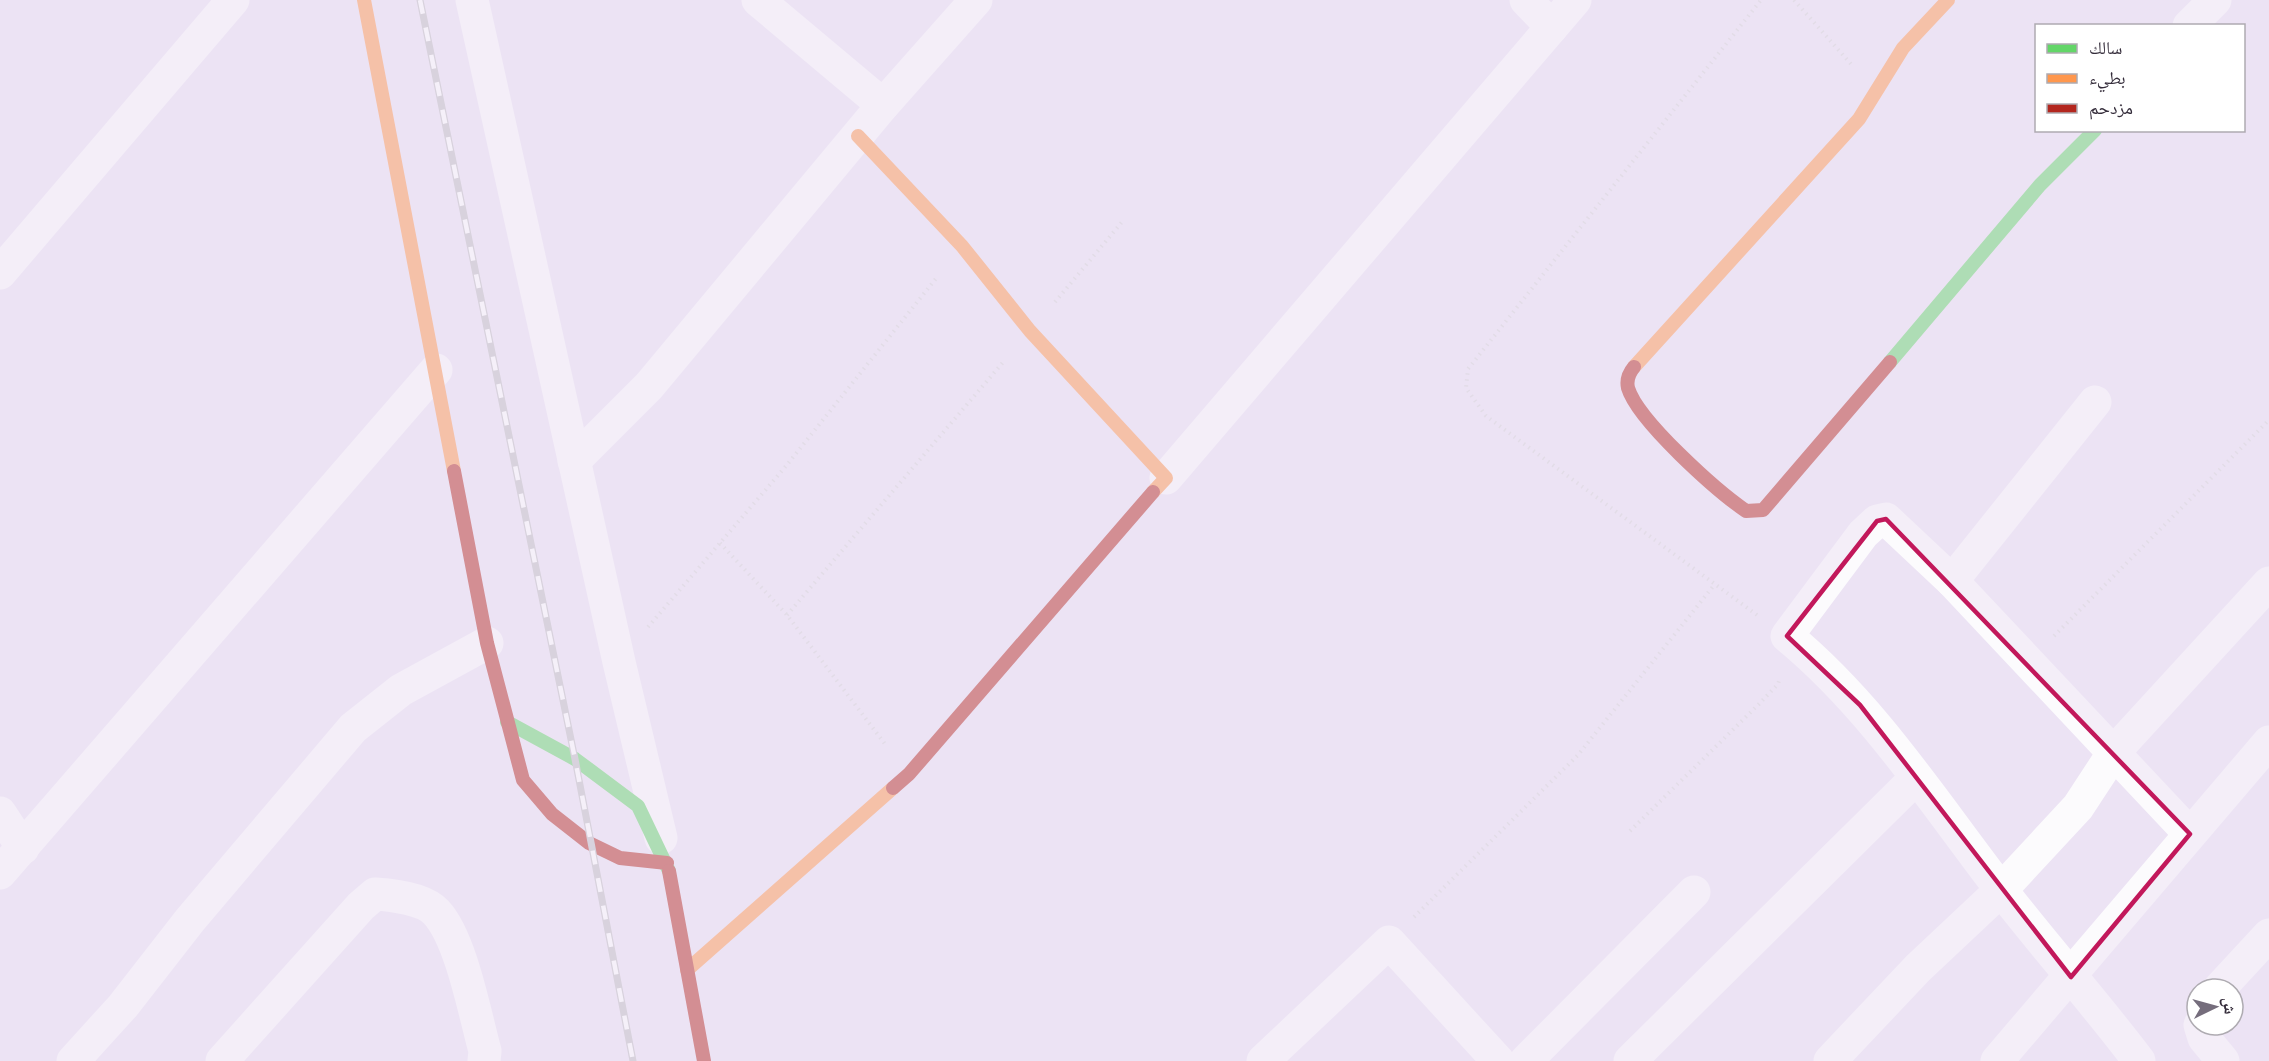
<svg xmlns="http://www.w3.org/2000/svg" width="2269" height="1061" font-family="Roboto,'Noto Naskh Arabic',sans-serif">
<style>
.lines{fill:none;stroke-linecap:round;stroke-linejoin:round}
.path{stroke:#d6d3d8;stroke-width:4;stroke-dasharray:1.5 4.5;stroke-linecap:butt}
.street{stroke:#fcfbfd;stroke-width:33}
.fast{stroke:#63d668;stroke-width:14}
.slow{stroke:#ff974d;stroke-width:14}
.jam{stroke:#b3261e;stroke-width:14}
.rail-casing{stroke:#bebcc0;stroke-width:7}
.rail{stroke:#fff;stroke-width:4.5;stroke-dasharray:14;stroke-linecap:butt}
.marked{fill:none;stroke:#c2185b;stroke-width:4.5;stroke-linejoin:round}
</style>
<rect width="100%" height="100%" fill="#ece3f4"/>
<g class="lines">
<g class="path">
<path d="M1794 0 1851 64"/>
<path d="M1055 302 1122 222"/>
<path d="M720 543 787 615 885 744"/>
<path d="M787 615 1005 360"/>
<path d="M1757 615 1486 416 1466 388 1468 369 1761 0"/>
<path d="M648 627 786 466 938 276"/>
<path d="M2054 636 2269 420"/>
<path d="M1630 831 1759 704 1778 684 1780 678"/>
<path d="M1414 917 1578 755 1715 584"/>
</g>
<g class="street">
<path d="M472 0 619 662 661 838"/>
<path d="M758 0 883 105"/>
<path d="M1526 0 1552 27"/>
<path d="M2189 26 2215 0"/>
<path d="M0 273 233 0"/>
<path d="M574 461 649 386 883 105 976 0"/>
<path d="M1166 478 1575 0"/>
<path d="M1952 581 2095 402"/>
<path d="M0 813 23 848"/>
<path d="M0 873 436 370"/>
<path d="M2219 989 2269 935"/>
<path d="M2200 1025 2204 1038 2223 1061"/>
<path d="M73 1061 123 1006 190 920 353 728 401 690 487 643"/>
<path d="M222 1061 361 906 375 894C392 895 424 899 436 912 461 938 475 1015 485 1051L484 1061"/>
<path d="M1263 1061 1389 942 1498 1061"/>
<path d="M1526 1061 1694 892"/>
<path d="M1630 1061 1916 778"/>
<path d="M1830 1061 1918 968 2001 890 2078 807 2114 752 2269 583"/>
<path d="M1997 1061 2269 742"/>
<path d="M2139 1061C2094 1001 2044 946 1999 887 1932 800 1872 706 1787 636L1863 534 1877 521 1886 519 1952 581 2190 834"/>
</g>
<g class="fast">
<path d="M1890 362 2040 185 2095 130"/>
<path d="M507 722 575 759 638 806 669 871"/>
</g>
<g class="slow">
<path d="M364 0 454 471"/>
<path d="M858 136 962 246 1030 331 1166 478 1153 492"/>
<path d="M1634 367 1859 119 1903 48 1948 0"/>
<path d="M687 970 893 788"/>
</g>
<g class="jam">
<path d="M1634 367C1629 373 1626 379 1628 388 1638 421 1717 491 1746 511L1763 510 1890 362"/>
<path d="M454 471 487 643 523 780 552 814 589 843 620 858 667 863"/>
<path d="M893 788 909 774 1153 492"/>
<path d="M669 871 704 1061"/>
</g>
<g class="rail-casing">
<path id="rail" d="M420 0 575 759 633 1061"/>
</g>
<use href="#rail" class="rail"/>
</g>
<path d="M0 0H2269V1061H0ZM1886 519 2190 834 2071 977 1860 705 1787 636 1877 521Z" fill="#ece3f4" fill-opacity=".55" fill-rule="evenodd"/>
<path class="marked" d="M1886 519 2190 834 2071 977 1860 705 1787 636 1877 521Z"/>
<rect x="2035" y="24" width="210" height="108" fill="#ffffff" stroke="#aeabb1" stroke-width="1.5"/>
<rect x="2047" y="44" width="30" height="9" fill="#63d668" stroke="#aeabb1" stroke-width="1.5"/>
<text x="2089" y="54" font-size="18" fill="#352d3b">سالك</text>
<rect x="2047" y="74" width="30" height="9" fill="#ff974d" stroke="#aeabb1" stroke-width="1.5"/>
<text x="2089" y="84" font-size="18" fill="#352d3b">بطيء</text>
<rect x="2047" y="104" width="30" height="9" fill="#b3261e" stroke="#aeabb1" stroke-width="1.5"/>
<text x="2089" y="114" font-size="18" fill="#352d3b">مزدحم</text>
<g transform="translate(2215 1007) rotate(85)"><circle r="28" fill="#ffffff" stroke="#aeabb1" stroke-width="1.5"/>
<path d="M0-4.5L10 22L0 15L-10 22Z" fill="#756d7c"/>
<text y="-9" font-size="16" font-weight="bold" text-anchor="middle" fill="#352d3b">ش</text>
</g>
</svg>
